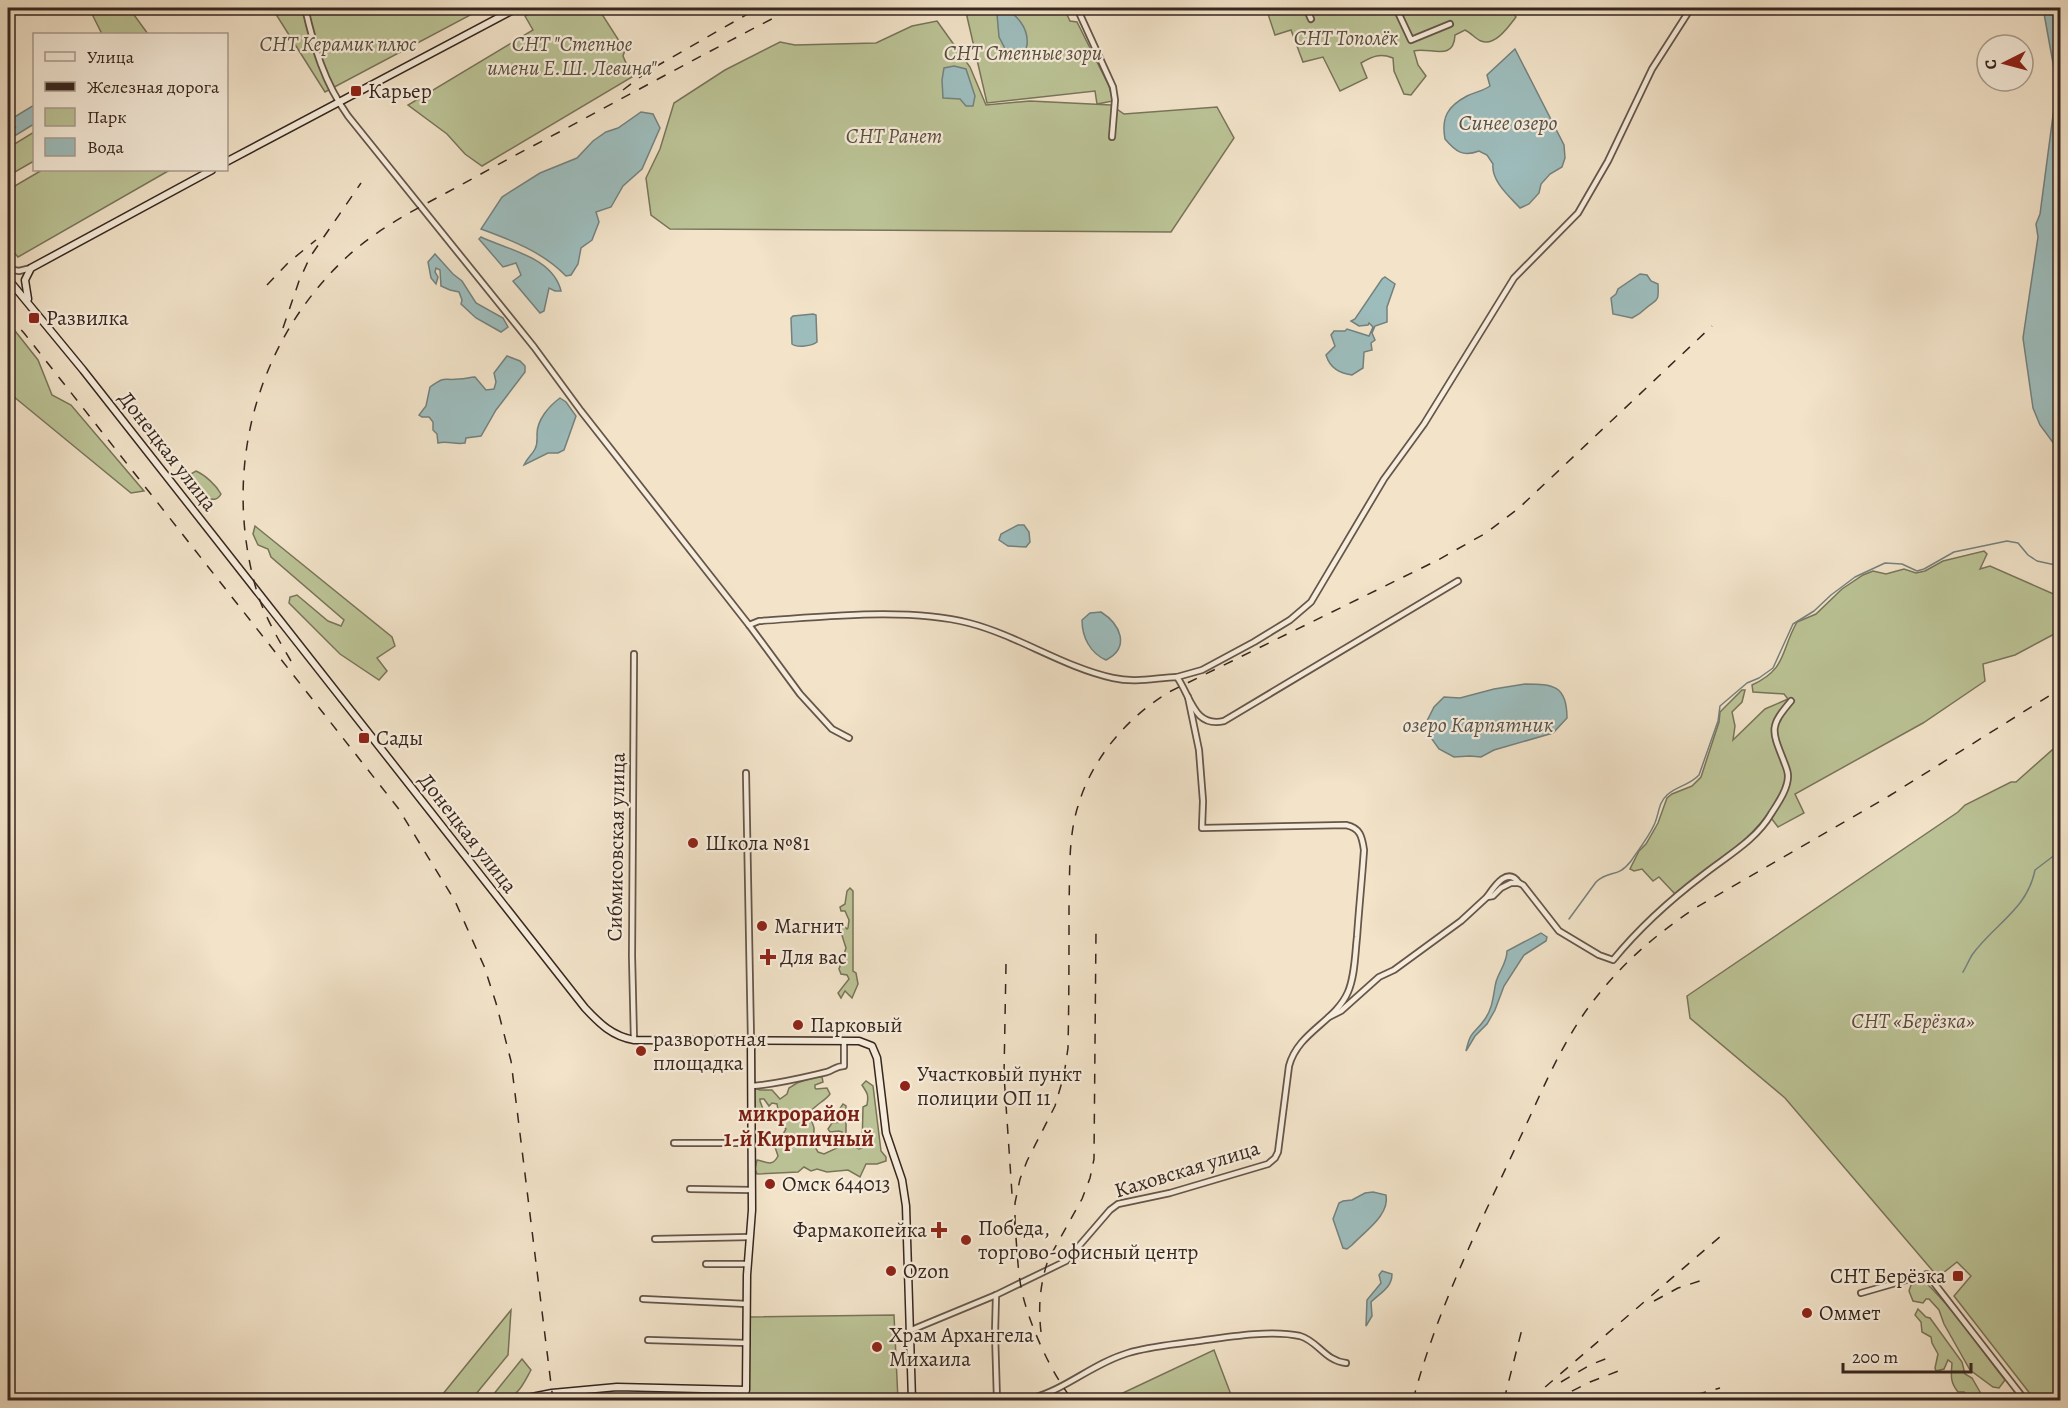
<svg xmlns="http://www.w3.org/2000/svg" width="2068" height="1408" font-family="Alegreya,serif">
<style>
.green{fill:#bbc396;stroke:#78745a;stroke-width:1.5}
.water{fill:#9dbdbd;stroke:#74817e;stroke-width:1.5}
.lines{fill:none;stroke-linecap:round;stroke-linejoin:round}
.stream{stroke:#74817e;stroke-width:1.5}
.street-casing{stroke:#65554a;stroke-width:8}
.secondary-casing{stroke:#36261f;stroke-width:9}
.street{stroke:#f7eddc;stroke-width:4.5}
.secondary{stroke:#f7eddc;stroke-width:6}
.rail{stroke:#36261f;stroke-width:1.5;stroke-dasharray:10 10;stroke-linecap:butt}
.poi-dot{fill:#8f2418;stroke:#f7eddc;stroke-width:2}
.labels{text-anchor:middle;stroke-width:4.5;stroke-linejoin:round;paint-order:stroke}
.park-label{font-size:21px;font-style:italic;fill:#574d3d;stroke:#f7eddc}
.poi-label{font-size:21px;fill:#36261f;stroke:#f7eddc;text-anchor:start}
.street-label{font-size:21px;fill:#36261f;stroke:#f7eddc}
.water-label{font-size:22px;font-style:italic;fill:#55534e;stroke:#f7eddc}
.neighbourhood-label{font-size:22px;font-weight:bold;fill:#7a1f14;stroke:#f7eddc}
</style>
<rect width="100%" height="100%" fill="#f2e3c9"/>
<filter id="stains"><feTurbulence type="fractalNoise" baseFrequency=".00333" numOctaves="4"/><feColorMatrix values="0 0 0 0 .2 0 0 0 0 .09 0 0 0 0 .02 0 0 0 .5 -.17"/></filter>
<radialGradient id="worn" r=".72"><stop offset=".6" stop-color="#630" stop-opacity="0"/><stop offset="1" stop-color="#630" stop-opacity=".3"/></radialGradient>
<g class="green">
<path d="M89 8H129L148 34H102Z"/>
<path d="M272 8H474L476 12 325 92Z"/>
<path d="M539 8H598L625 50 623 56 632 77 482 166 465 154 447 134 408 105 533 30 525 16Z"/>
<path d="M965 8H1064L1070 21 1077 22 1109 86 1113 101 1097 104 1095 91 987 103Z"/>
<path d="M1266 8H1510L1516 17C1509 26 1495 47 1481 41 1476 39 1471 33 1465 30L1455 35C1454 63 1428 46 1414 51L1418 65 1426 76 1411 95 1404 94 1394 71 1393 58C1380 53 1373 56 1361 63L1367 78 1340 91 1323 57 1303 62 1291 30 1275 35Z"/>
<path d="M937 21 970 67 986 105 1030 101 1111 105 1124 114 1217 107 1234 138 1171 232 670 229 651 215 646 178 660 149 674 103 725 70 780 42 795 45 876 43 912 26Z"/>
<path d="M34 132V161L8 176V148Z"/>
<path d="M42 170H170L18 257 8 246V190Z"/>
<path d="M8 322 38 360 52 395 71 405 144 491 131 493 8 392Z"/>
<path d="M196 471C205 475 216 485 221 494 217 502 210 499 203 498L190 482 187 476Z"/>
<path d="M255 526 392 637 395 646 377 658 387 671 379 680 340 654 289 603 290 597 297 595 328 621 341 626 344 620 271 557 268 549 258 545 253 534Z"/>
<path d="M1984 551 1987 554 1980 569 1990 566 2058 596 2060 594V631L2015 655 1983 664 1985 681 1923 723 1795 794 1804 813 1778 827 1768 814C1743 847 1707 870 1675 894L1659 877 1653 881 1642 869 1634 871 1630 869 1639 851 1646 844 1658 823 1667 798 1672 794 1692 786 1701 777 1719 722 1720 712 1742 690H1745L1742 702 1732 712 1735 726 1733 740 1765 709 1788 699 1784 694 1753 692 1752 685C1787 669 1780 652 1797 622L1816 614 1842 589 1863 575 1873 571 1886 574 1904 569 1916 573 1925 571 1943 561Z"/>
<path d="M2060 743V1400H2035L1954 1296 1971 1276 1957 1262 1938 1277 1785 1098 1690 1018 1687 996 1958 812 1965 805 2011 782H2016Z"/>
<path d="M850 888 853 891V971L856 973 858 984 852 998 845 991 841 998 838 993 849 979 847 975 841 974 839 969 846 948 839 926 841 923 847 929 848 928 849 920 845 911H841L840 907 845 904 847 891Z"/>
<path d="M817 1076 822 1077 823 1082 815 1085V1088L816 1089 827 1088 830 1094C826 1100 817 1104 812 1110 807 1117 813 1122 814 1128 814 1138 812 1144 818 1152L824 1154 839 1147 842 1132 839 1131 830 1132 828 1129 832 1123 841 1122 839 1110 843 1104 846 1106V1143L859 1149 862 1148 863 1107 867 1105C869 1094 867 1093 862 1085L866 1081 873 1086 881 1151 886 1157V1161L877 1164H866L860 1177 848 1170 827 1172 817 1169 811 1171 804 1167 798 1172 757 1174 755 1169 757 1160C765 1161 772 1168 778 1156L775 1147 786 1129 780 1122 777 1104 772 1103 769 1106 764 1099H760V1101L766 1117 755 1122 754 1088 760 1090H772L780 1099 787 1094 789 1088 797 1083Z"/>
<path d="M1924 1281C1955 1310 1978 1346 2005 1380L1999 1388 1993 1387 1970 1370 1944 1324 1939 1310 1929 1299H1926L1923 1303 1913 1301 1909 1291 1911 1285Z"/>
<path d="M1918 1309 1926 1317 1930 1318 1962 1362 1965 1374 1972 1378 1980 1392 1977 1398 1972 1399 1964 1392H1958C1950 1382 1951 1376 1952 1363L1948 1360 1944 1369 1936 1371 1935 1368 1938 1354 1932 1343 1931 1337 1922 1332 1921 1322 1915 1315Z"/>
<path d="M511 1310 508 1355 471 1400H438Z"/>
<path d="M894 1315 898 1400H749V1317Z"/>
<path d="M1214 1350 1233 1400H1108Z"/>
<path d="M522 1359 531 1370C523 1384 517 1401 497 1399L493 1395Z"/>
</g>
<g class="water">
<path d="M2043 8H2060V452L2040 425 2033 408 2023 338 2038 237 2036 224 2040 214 2057 85Z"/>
<path d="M1000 10C1016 10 1029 29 1027 45 1026 50 1023 55 1022 59L1010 58 999 37 997 14Z"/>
<path d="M1515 49 1564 145 1565 158 1562 167 1550 174 1541 184 1539 193 1529 204 1520 208C1509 196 1491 181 1493 164L1487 155 1479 151C1463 157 1456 152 1445 139 1441 117 1448 106 1467 96 1475 92 1483 91 1490 86L1487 75Z"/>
<path d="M954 66 966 69 975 96 973 106H966L960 99 943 98 942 80 944 68Z"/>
<path d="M34 105V124L8 140V132L16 127 8 129V121Z"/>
<path d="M641 112 653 114 660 128 642 169 623 186 611 207 596 212 599 222 592 240 581 248 578 264 571 275 566 276C543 252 511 240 481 229L502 197 540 173 577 158 593 141 606 132 618 128Z"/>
<path d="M481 237C508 250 553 257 561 291H555L549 288 544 311 540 313 513 281 521 275 516 263 503 267 479 239Z"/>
<path d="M435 254 453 274 462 281 476 303 503 318 508 327 501 332 476 318 461 304 462 300 459 292 450 290 441 286 440 270 436 268 435 272 438 277 436 284 431 278 428 262Z"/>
<path d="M1640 274 1647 275 1651 281 1658 284C1659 304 1657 298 1645 309 1641 313 1638 315 1632 318L1613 314 1611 298 1616 294 1618 289Z"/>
<path d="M1385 277 1395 284 1387 307V322L1375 326 1372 333 1375 340 1371 343 1372 350 1364 352 1363 368 1352 375C1339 373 1330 368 1326 355L1335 346 1331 335 1334 331H1345L1347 329 1369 336 1373 327 1369 323 1368 325 1359 326 1351 321 1355 319 1382 279Z"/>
<path d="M813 314 816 315 817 342C812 346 797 348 792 344L791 318 793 316Z"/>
<path d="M507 356 520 361 525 366V372L496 410 481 436 466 438 465 443C455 445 447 440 438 443L437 434 433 430V422L429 417H422L419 415 426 406 430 387C447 375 442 381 459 379 466 379 469 377 475 377L486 390 494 389 496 382 494 373Z"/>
<path d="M560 398 566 402 576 416 564 450 558 453H548L524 465C527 458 532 455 535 449 538 443 537 440 537 434 537 420 549 406 560 398Z"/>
<path d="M1018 525H1024L1029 532 1030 542 1026 547 1008 546 999 540 1001 534Z"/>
<path d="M1101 612C1120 624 1131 647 1106 660 1090 653 1082 637 1082 620L1090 613Z"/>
<path d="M1525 684C1553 684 1567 685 1567 718L1553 733 1494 750 1481 757 1470 756 1454 757 1439 749 1429 735 1427 721 1434 707 1444 697 1460 698 1494 689Z"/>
<path d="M1541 933 1547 937 1546 941 1524 955 1504 986 1495 1010 1487 1024 1475 1036 1466 1051C1471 1029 1474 1035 1485 1019 1493 1008 1493 995 1496 982 1499 971 1507 963 1507 951Z"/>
<path d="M1373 1192 1386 1195C1390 1215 1365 1231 1352 1245L1347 1249 1343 1248 1333 1219 1339 1203 1343 1201 1352 1200 1365 1193Z"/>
<path d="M1382 1271 1392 1274C1392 1288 1380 1293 1371 1302L1372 1316 1366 1326 1367 1300 1381 1283 1379 1275Z"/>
</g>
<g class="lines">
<g class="stream">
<path d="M1569 919 1596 882C1610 869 1617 879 1631 861 1639 849 1648 838 1654 825 1659 815 1658 803 1667 795 1677 786 1690 785 1699 775L1718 721 1720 706 1747 683 1759 678 1773 668 1793 624 1814 611 1831 595 1855 577 1885 563 1902 564 1917 571 1924 569 1954 552 2007 541 2018 543 2028 555 2037 561 2060 566"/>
<path d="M1963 972C1966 967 1969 960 1972 955 1994 924 2027 910 2035 870L2060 851"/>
</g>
<g class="street-casing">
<g id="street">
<path d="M305 8C314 47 324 82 348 116L534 347 581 411 749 625 800 694 832 729 849 738"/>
<path d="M1077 8 1113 87 1115 100 1112 137"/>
<path d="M1306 8 1311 19"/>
<path d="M1396 8 1411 40 1450 24"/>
<path d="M8 269 19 271 31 268"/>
<path d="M749 625 759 621C822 617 908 607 969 623 1019 636 1063 667 1113 678 1135 683 1155 678 1177 677 1191 697 1194 728 1224 721L1458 581"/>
<path d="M1177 677 1202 670 1254 642 1290 620 1311 602 1384 479 1424 424 1514 278 1578 213 1608 161 1652 69 1691 8"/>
<path d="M746 773 751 1040"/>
<path d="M1487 897C1494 887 1507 866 1519 883"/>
<path d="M1329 1017 1341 1011 1379 977 1394 970 1461 921 1487 897 1493 896 1501 888 1511 883H1519L1523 885 1559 931 1599 955 1613 960C1640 927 1670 900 1703 875 1727 856 1756 840 1771 814 1778 803 1788 789 1788 776 1788 770 1785 765 1783 759 1771 729 1770 726 1791 701"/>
<path d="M634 1040 632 956 634 654"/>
<path d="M752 1086C778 1084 801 1078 827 1072 834 1070 836 1066 844 1066V1041"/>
<path d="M674 1143H752"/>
<path d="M690 1189 752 1190"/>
<path d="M655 1239 750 1237"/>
<path d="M706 1264H747"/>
<path d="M1861 1293 1927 1274 2025 1400"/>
<path d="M996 1295 995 1333 997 1400"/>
<path d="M643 1299 747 1304"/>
<path d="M909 1331 996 1295 1066 1261 1110 1210 1118 1204 1170 1193 1268 1164 1275 1158 1278 1152 1289 1066C1298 1032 1335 1022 1348 992 1355 976 1355 954 1357 937 1359 908 1362 879 1364 850 1362 836 1360 828 1346 825L1202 828 1203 801 1199 750 1188 697"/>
<path d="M648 1340 747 1343"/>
<path d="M746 1400V1390"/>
<path d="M1006 1400C1015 1400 1024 1400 1033 1398 1066 1389 1094 1363 1128 1353 1148 1347 1170 1345 1191 1342 1221 1338 1270 1329 1300 1336 1318 1341 1325 1361 1346 1363"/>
<path d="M1046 1400 1054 1399"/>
</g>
</g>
<g class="secondary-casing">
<g id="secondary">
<path d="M226 162 517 8"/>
<path d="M8 279 83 370 585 1008C600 1024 612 1036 634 1040L859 1041 872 1046 877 1058 886 1133 902 1180 906 1206 912 1400"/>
<path d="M28 299 25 280 31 268 212 170"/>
<path d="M517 1400 552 1393 617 1387 746 1390 747 1275 752 1210 751 1040"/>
</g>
</g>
<use href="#street" class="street"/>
<use href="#secondary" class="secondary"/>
<g class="rail">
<path d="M623 90 648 71 758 8"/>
<path d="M267 285 289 262 316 240"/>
<path d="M8 315 24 333 398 808 455 901 484 966 496 1003 511 1061 553 1400"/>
<path d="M283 328 299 281 310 257 361 183"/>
<path d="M291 661C278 639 265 617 257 592 221 470 256 340 349 255 378 229 412 211 446 193 474 178 502 162 531 147 618 101 705 53 793 8"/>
<path d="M1006 964 1004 1075 1012 1194"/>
<path d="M1014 1218C1017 1241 1017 1265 1021 1287 1027 1320 1052 1376 1073 1400"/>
<path d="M1015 1225V1203L1020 1179 1027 1161 1055 1106 1064 1075 1068 1048C1069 1001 1069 953 1069 906 1070 874 1068 837 1078 806 1092 758 1128 716 1171 691L1438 560 1486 533 1519 508 1712 326"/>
<path d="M1654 1301 1678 1288 1709 1278"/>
<path d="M1041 1332C1038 1306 1040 1285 1048 1260L1082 1199 1090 1178 1094 1159 1096 929"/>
<path d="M1561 1382 1590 1365 1613 1356"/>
<path d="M1413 1400C1437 1309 1479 1226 1519 1140 1541 1094 1560 1045 1591 1004 1621 964 1656 934 1697 907L1889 796 2060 689"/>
<path d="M1504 1400 1522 1329"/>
<path d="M1530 1400 1722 1235"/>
<path d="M1554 1400 1590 1382 1621 1370"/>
<path d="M1677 1400 1720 1388"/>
</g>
</g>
<g class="poi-dot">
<rect x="350" y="85" width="12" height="12" rx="3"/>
<rect x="28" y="312" width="12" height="12" rx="3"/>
<rect x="358" y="732" width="12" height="12" rx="3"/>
<circle cx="693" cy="843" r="6"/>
<circle cx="762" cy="926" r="6"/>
<path d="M765 948h6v6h6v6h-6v6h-6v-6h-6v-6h6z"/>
<circle cx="798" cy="1025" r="6"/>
<circle cx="641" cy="1051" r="6"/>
<circle cx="905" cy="1086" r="6"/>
<circle cx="770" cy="1184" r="6"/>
<path d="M936 1221h6v6h6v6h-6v6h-6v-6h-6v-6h6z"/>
<circle cx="966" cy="1240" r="6"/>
<circle cx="891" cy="1271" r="6"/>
<rect x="1952" y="1270" width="12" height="12" rx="3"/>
<circle cx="1807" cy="1313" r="6"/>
<circle cx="877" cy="1347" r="6"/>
</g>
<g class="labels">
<g class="park-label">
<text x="1346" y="45">СНТ Тополёк</text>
<text x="338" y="51">СНТ Керамик плюс</text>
<text x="572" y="51">СНТ "Степное<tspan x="572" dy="24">имени Е.Ш. Левина"</tspan></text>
<text x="1023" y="60">СНТ Степные зори</text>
<text x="894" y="143">СНТ Ранет</text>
<text x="1913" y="1028">СНТ «Берёзка»</text>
</g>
<g class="poi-label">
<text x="368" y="98">Карьер</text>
<text x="46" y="325">Развилка</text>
<text x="376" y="745">Сады</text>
<text x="705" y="850">Школа №81</text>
<text x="774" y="933">Магнит</text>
<text x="780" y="964">Для вас</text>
<text x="810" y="1032">Парковый</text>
<text x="653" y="1046">разворотная<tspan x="653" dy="24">площадка</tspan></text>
<text x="917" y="1081">Участковый пункт<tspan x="917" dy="24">полиции ОП 11</tspan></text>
<text x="782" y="1191">Омск 644013</text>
<text x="978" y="1235">Победа,<tspan x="978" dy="24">торгово-офисный центр</tspan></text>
<text x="927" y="1237" text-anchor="end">Фармакопейка</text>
<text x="903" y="1278">Ozon</text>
<text x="1946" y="1283" text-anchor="end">СНТ Берёзка</text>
<text x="1819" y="1320">Оммет</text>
<text x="889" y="1342">Храм Архангела<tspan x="889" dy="24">Михаила</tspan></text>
</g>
<g class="street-label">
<text transform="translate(168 451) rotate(52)" y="7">Донецкая улица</text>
<text transform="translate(468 833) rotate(52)" y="7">Донецкая улица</text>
<text transform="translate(616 847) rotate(-89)" y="7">Сибмисовская улица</text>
<text transform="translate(1187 1169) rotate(-17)" y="7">Каховская улица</text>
</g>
<g class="water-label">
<text x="1508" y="130">Синее озеро</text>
<text x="1478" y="732">озеро Карпятник</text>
</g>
<g class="neighbourhood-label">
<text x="799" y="1121">микрорайон<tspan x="799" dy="25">1-й Кирпичный</tspan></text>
</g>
</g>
<rect width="2068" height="1408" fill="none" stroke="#f2e3c9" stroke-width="30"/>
<rect x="9" y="9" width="2050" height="1390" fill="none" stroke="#36261f" stroke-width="3"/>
<rect x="15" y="15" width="2038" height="1378" fill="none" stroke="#36261f" stroke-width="1.5"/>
<rect x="33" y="33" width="195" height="138" fill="#f7eddc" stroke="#aa9d90" stroke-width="1.5"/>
<rect x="45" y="52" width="30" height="9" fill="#f7eddc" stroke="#aa9d90" stroke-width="1.5"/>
<text x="87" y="63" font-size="18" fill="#36261f">Улица</text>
<rect x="45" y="82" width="30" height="9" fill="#36261f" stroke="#aa9d90" stroke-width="1.5"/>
<text x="87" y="93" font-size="18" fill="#36261f">Железная дорога</text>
<rect x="45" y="108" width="30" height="18" fill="#bbc396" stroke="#aa9d90" stroke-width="1.5"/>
<text x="87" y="123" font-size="18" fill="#36261f">Парк</text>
<rect x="45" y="138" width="30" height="18" fill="#9dbdbd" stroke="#aa9d90" stroke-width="1.5"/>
<text x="87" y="153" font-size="18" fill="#36261f">Вода</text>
<g transform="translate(2005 63) rotate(264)"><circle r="28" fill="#f7eddc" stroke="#aa9d90" stroke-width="1.5"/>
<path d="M0-4.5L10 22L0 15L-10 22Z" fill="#8f2418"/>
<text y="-9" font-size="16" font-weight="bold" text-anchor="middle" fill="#36261f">С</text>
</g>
<path d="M1843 1363v9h128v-9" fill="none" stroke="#36261f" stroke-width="3"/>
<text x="1852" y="1363" font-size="18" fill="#36261f" stroke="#f7eddc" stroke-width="4.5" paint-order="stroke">200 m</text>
<rect width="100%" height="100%" filter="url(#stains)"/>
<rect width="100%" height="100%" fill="url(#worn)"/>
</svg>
